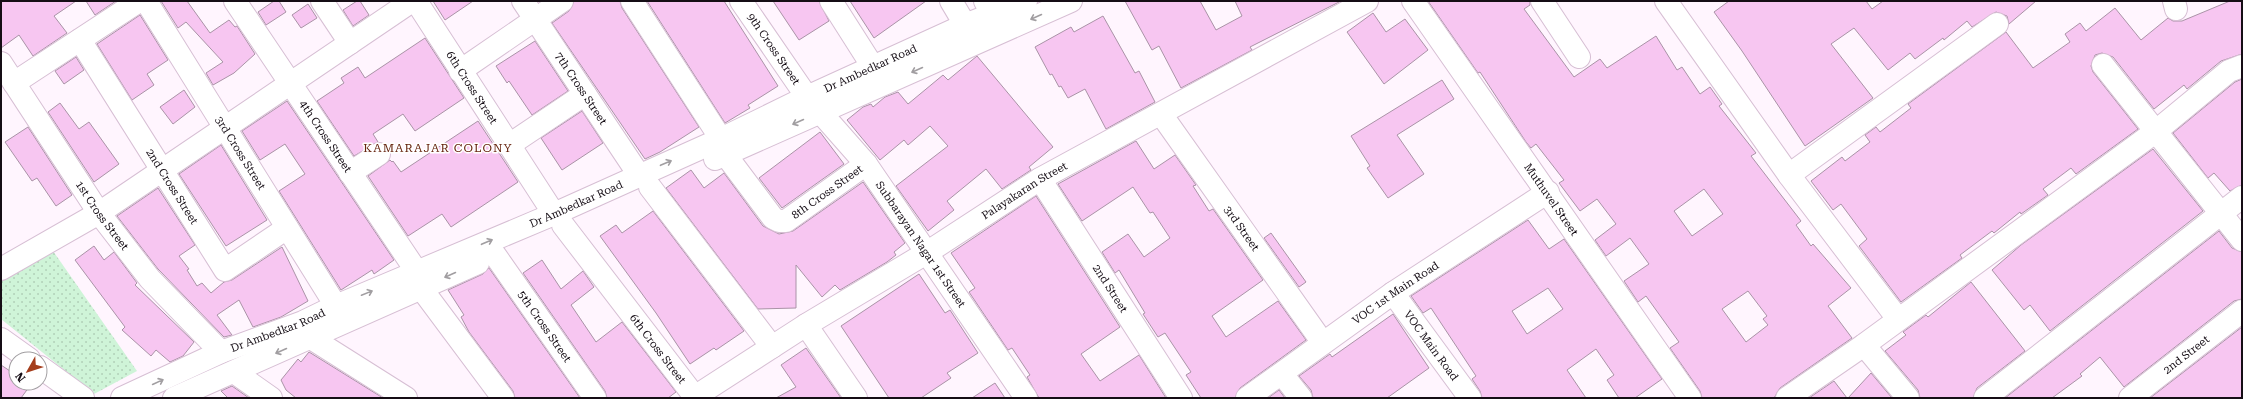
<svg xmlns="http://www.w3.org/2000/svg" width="2243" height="399" font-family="'Roboto Serif',serif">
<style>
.grass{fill:url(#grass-dots)}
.building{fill:#f7c6f1;stroke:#aa93a7;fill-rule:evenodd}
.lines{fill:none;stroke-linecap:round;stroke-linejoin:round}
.minor-casing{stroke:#d7bfd4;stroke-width:24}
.major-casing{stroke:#d7bfd4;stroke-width:24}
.minor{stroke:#fff;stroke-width:22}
.major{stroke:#fff;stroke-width:22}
.oneway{stroke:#a19ea1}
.labels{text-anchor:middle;stroke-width:3;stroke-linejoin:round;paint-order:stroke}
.street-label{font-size:11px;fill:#150d15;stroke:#fff}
.neighbourhood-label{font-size:12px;letter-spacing:1px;fill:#672510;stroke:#fff}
</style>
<defs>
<pattern id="grass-dots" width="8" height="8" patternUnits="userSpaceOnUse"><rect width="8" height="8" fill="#cff4d8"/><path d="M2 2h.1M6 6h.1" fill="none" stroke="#b1d0b8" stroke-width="1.8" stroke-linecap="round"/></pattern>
</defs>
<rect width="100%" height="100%" fill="#fff5fe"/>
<path class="grass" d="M53 251 137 371 94 394 1 319V280Z"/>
<g class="building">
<path d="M1 1H76L54 16 67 33 33 56 19 35 1 48Z"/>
<path d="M86 1H116L95 15Z"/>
<path d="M161 1H187L210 33 229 20 235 27 237 26 255 54 234 73 213 85 206 73 223 62 186 22 178 28Z"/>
<path d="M274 1H279L286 12 266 25 258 12Z"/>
<path d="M357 1H360L369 15 353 26 343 10Z"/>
<path d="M433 1H473L445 20Z"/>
<path d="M574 1H620L622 8 699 127 660 152 645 159 552 23 569 11Z"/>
<path d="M647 1H724L778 86 748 105 750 108 725 123Z"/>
<path d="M773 1H819L829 21 799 40Z"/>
<path d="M850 1H926L874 38Z"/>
<path d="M1125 1H1200L1216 30 1242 16 1235 1H1341L1250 47 1252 50 1181 88 1159 46 1152 50Z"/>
<path d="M1428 1H1530V5L1524 9 1574 77 1600 59 1607 68 1656 36 1677 70 1682 67 1700 94 1710 87 1722 104 1719 106 1756 153 1751 156 1801 221 1796 225 1811 246 1813 244 1851 288 1828 306 1852 338 1780 388 1774 398H1702L1700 391 1670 348 1679 342 1646 296 1638 302 1624 281 1649 264 1630 238 1606 256 1595 240 1616 224 1597 199 1580 211 1559 183 1564 180 1536 144 1531 148 1526 142 1480 72 1478 73ZM1704 189 1723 214 1692 236 1674 211ZM1748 291 1767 316 1763 319 1768 325 1746 342 1722 309Z"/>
<path d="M1729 1H1866L1872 9 1883 1H2036L2009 24 2007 16 1996 12 1972 27 1967 21 1944 40 1943 38 1915 59 1910 53 1888 70 1854 28 1831 44 1873 98 1805 146 1742 51 1714 12Z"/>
<path d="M2230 1H2242V54L2221 61 2187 89 2184 85 2154 109 2113 57 2102 53 2095 55 2091 66 2093 72 2138 129 2076 174 2071 168 2043 189 2048 195 2021 214 2020 212 1994 233 1992 231 1960 255 1962 258 1901 302 1859 246 1867 239 1841 204 1833 210 1811 181 1842 157 1845 161 1870 142 1865 135 1876 127 1880 132 1911 108 1908 104 2006 32 2033 68 2070 42 2065 34 2080 23 2086 31 2115 8 2141 40 2168 18 2173 21H2182Z"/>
<path d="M308 4 317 18 301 28 292 15Z"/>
<path d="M1373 13 1386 32 1405 19 1428 50 1384 84 1347 32Z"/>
<path d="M140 15 168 60 147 74 154 85 132 100 97 44Z"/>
<path d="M1103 16 1135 73 1139 71 1155 102 1106 129 1085 89 1068 98 1061 86 1059 87 1052 74 1050 75 1035 47 1071 27 1074 32Z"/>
<path d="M425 38 464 98 415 131 403 114 373 134 378 142 354 156 317 101 344 83 341 78 358 67 365 78Z"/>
<path d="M535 41 568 91 532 115 509 81 507 83 496 66Z"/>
<path d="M977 56 1053 147 1029 167 1031 170 1002 189 986 169 947 201 954 210 928 231 896 186 948 146 930 126 908 145 904 140 880 160 847 120 863 107 871 104 873 107 885 97 898 92 908 104 943 75 948 80Z"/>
<path d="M76 57 84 70 64 84 55 71Z"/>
<path d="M2242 79V185L2230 191 2214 173 2208 178 2173 133 2235 82Z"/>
<path d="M1442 80 1454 99 1397 135 1424 174 1388 198 1367 168 1370 166 1351 136Z"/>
<path d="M184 90 195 107 173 124 160 107Z"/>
<path d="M287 101 394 260 374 274 372 270 341 290 279 191 305 174 285 144 260 160 242 131Z"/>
<path d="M60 103 79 129 89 122 119 164 94 182 48 112Z"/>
<path d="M582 111 603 143 562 170 541 138Z"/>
<path d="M478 121 518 182 451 227 442 214 408 236 368 176 390 160 392 162 393 161 401 172Z"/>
<path d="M28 127 72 195 56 206 37 178 32 181 5 142Z"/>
<path d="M820 132 844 164 782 208 759 178Z"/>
<path d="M1136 141 1154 169 1175 155 1196 185 1193 186 1209 211 1213 209 1263 280 1212 316 1226 337 1278 301 1306 340 1240 388 1235 398H1201L1186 375 1191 372 1165 333 1158 337 1143 314 1145 313 1119 270 1115 273 1102 252 1128 234 1144 257 1170 238 1153 212 1150 213 1133 187 1082 221 1058 184Z"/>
<path d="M221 145 267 220 226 246 179 174Z"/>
<path d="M2153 149 2203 211 2050 331 2030 305 2024 310 1992 270 2021 245Z"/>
<path d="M691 170 704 188 724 173 763 226 779 234 793 231 863 182 905 243 894 252 896 255 887 262 840 290 835 285 822 297 796 265V308L758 309 666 188Z"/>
<path d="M158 188 195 245 179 256 189 269 187 270 197 286 202 283 211 293 224 282 232 280 282 247 308 301 281 317 253 327 239 300 217 315 232 335 224 337 158 269 117 216Z"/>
<path d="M1036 196 1120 327 1081 354 1100 381 1139 355 1166 398H1039L1027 377 1030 375 1012 348 1008 350 969 292 975 288 951 253Z"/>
<path d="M653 211 744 331 716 350 714 348 690 364 656 313 600 236 616 225 622 233Z"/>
<path d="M1528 220 1549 249 1564 239 1662 379 1635 398H1619L1607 380 1614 375 1596 349 1567 370 1586 398H1482L1480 391 1472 379 1476 376 1431 308 1423 313 1411 296ZM1548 288 1563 309 1527 334 1512 311Z"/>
<path d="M2219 231 2232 248 2242 252V299L2234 301 2124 387 2100 357 2080 374 2082 376 2052 398H2005Z"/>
<path d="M1271 233 1306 282 1299 287 1264 238Z"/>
<path d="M94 246 104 260 114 252 137 283 135 285 194 342 183 356 170 362 156 350 151 356 122 330 125 327 75 260Z"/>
<path d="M542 260 561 289 583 271 594 287 571 305 596 342 622 322 676 392 668 398H607L605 391 523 273Z"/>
<path d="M489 268 580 398H515L513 391 469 332 461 317 464 315 448 290 483 274Z"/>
<path d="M919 274 945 313 950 310 978 353 947 373 951 378 921 398H889L841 326Z"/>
<path d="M1971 282 2025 351 1977 388 1973 398H1920L1918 390 1885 351 1906 335 1903 332 1926 315 1928 317Z"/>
<path d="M1393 314 1429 368 1387 398H1313L1311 390 1299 376 1330 354 1332 357Z"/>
<path d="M2242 327V398H2150Z"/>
<path d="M806 348 841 398H776L796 387 781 365Z"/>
<path d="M309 352 383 398H296L286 390 281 380 298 359 301 362Z"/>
<path d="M1 365 16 375V383H32L21 398H1Z"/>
<path d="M1871 373 1892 398H1848Z"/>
<path d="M1834 381 1847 398H1809Z"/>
<path d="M995 383 1005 398H972Z"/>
<path d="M232 386 249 398H228L221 391Z"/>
<path d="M1279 390 1285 398H1268Z"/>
</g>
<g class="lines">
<g class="minor-casing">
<g id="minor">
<path id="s1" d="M146 1 336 306"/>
<path id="s2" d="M235 1 417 272"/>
<path d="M322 1 350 43"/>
<path id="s3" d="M416 1 554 214"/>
<path id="s4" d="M523 1 639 175"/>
<path d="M632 1 721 139"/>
<path id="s5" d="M741 1 807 97 866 164 1026 398"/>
<path d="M831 1 873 67"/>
<path d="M985 1 992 14"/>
<path id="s6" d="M1413 1 1690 398"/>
<path d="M1542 1 1579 57"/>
<path d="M1666 1 1789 175 1898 319"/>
<path d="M2174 1 2176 9"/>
<path id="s7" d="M80 40 225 270 287 228"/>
<path id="s8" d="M1 63 99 213 150 279 221 352"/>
<path d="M2103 65 2242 240"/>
<path d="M460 71 562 1"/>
<path d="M14 83 139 1"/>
<path id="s9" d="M1161 114 1323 343"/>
<path d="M509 145 585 94"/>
<path id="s10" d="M725 154 773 218 779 221H786L866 164"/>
<path d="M350 173 379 154"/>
<path d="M1789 175 1997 24"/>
<path id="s11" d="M1040 179 1181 398"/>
<path d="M650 187 772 347"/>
<path id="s12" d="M563 225 695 397"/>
<path id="s13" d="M495 255 595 398"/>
<path d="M1 269 99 213 412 1"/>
<path d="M421 288 503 398"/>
<path id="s14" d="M1393 293 1470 398"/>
<path d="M806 325 856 398"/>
<path d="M311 338 406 398"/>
<path d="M1 339 29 359"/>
<path d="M1864 345 1908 398"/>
<path d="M40 367 83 398"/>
<path d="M234 372 271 398"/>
<path d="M1282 374 1301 398"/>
<path id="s15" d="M693 398 806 325 928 252 1040 179 1367 1"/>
<path id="s16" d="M1247 398 1393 293 1548 192"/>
<path d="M1787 398 1864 345 2155 132 2229 71 2242 66"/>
<path d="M1985 398 2242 197"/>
<path id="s17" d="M2130 398 2242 311"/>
</g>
</g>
<g class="major-casing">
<g id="major">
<path d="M951 1 973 38"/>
<path d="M715 159 1071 1"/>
<path id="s18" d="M122 398 221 352 303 322 336 306 554 214 721 139 807 97 965 25 1026 1"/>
<path d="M174 398 478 263"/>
</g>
</g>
<use href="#minor" class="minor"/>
<use href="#major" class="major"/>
</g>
<defs><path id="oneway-shaft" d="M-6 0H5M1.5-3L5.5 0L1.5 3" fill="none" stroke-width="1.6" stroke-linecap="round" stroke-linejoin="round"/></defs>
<g class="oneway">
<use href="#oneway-shaft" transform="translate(1036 17) rotate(156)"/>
<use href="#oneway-shaft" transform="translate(917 70) rotate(156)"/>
<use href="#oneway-shaft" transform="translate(798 122) rotate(156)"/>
<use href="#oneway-shaft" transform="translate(666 163) rotate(-23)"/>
<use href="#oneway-shaft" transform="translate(487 242) rotate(-23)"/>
<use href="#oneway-shaft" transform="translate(450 275) rotate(156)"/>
<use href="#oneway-shaft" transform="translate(367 293) rotate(-22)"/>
<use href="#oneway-shaft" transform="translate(281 351) rotate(156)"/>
<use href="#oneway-shaft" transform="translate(158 382) rotate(-25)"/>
</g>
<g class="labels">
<g class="street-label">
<text dy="4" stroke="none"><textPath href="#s5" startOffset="58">9th Cross Street</textPath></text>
<text dy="4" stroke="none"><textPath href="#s18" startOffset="818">Dr Ambedkar Road</textPath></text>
<text dy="4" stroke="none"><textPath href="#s3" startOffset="103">6th Cross Street</textPath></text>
<text dy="4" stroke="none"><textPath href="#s4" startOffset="105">7th Cross Street</textPath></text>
<text dy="4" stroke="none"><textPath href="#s2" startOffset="163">4th Cross Street</textPath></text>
<text dy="4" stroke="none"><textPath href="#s1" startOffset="179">3rd Cross Street</textPath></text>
<text dy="4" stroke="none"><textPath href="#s7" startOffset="173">2nd Cross Street</textPath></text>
<text dy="4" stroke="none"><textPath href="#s15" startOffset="391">Palayakaran Street</textPath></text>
<text dy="4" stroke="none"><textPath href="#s10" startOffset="144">8th Cross Street</textPath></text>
<text dy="4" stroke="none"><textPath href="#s6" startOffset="242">Muthuvel Street</textPath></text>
<text dy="4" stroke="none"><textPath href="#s18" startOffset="494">Dr Ambedkar Road</textPath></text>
<text dy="4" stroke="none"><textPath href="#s8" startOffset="183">1st Cross Street</textPath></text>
<text dy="4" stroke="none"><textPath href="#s9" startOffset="140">3rd Street</textPath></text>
<text dy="4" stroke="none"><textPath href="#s5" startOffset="303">Subbarayan Nagar 1st Street</textPath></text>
<text dy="4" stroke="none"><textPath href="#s11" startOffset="130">2nd Street</textPath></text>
<text dy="4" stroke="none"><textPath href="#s16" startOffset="182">VOC 1st Main Road</textPath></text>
<text dy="4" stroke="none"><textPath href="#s13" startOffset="87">5th Cross Street</textPath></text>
<text dy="4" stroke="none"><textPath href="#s18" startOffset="170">Dr Ambedkar Road</textPath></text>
<text dy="4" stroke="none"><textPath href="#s14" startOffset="65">VOC Main Road</textPath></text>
<text dy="4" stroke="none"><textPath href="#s12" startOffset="156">6th Cross Street</textPath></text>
<text dy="4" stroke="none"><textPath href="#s17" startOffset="71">2nd Street</textPath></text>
</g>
<g class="neighbourhood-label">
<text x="438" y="152">KAMARAJAR COLONY</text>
</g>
</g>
<rect width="2243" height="399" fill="none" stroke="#150d15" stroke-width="4"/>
<g transform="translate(28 371) rotate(231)"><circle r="19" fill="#ffffff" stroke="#a19ea1"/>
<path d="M0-3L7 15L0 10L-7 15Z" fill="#a43d1c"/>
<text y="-6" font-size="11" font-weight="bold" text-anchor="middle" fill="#150d15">N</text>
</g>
</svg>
